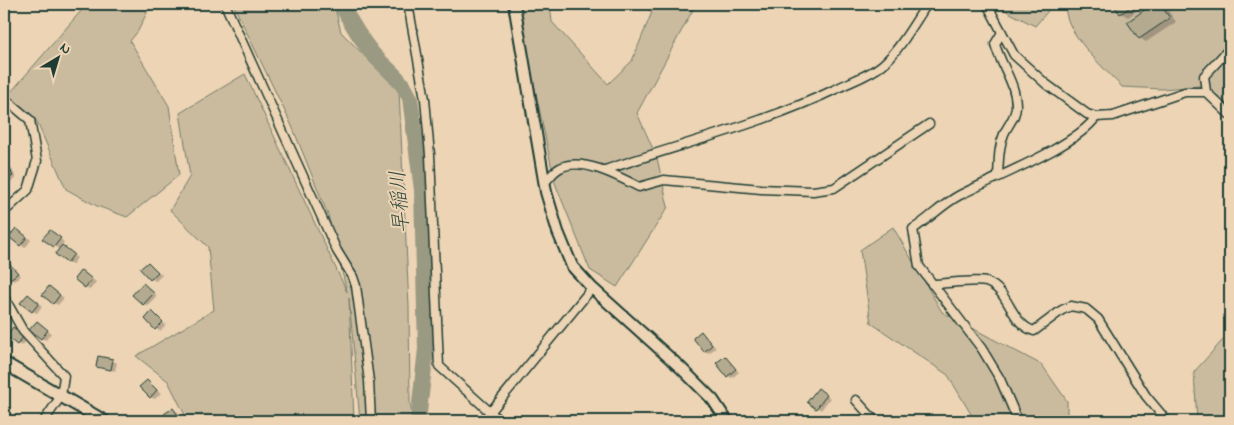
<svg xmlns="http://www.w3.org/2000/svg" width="1234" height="425" font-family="'Indie Flower','Klee One',sans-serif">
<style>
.green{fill:#cabb9f;stroke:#747c6a}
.shadow{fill:#0003}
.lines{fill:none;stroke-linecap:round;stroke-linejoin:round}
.river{stroke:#9a9982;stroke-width:16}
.building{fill:#b3aa90;stroke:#1f3d34}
.minor-casing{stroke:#1f3d34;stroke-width:11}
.tertiary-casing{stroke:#1f3d34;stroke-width:14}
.secondary-casing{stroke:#1f3d34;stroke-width:15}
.minor{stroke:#ecd4b4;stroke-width:8}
.tertiary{stroke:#ecd4b4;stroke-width:10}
.secondary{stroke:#ecd4b4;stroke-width:11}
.labels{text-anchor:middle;stroke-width:4;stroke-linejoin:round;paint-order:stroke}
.water-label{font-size:21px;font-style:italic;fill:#314b40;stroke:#ecd4b4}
</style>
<rect width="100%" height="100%" fill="#ecd4b4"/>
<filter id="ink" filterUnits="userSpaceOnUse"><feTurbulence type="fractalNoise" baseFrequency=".02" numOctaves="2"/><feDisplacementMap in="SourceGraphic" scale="10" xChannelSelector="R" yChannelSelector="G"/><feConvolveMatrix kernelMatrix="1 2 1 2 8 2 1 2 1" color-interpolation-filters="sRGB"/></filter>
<g filter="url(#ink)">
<g class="green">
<path d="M87 4H151L138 31 130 41 169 106 179 175 127 217 97 206 66 189 36 120 5 99Z"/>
<path d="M233 4H334L341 32 399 91 409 307 410 403 413 421H360L349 298 354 421H188L168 381 136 356 214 310 208 247 170 210 190 176 180 113 245 74 347 292 328 215 292 126Z"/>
<path d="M517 4H550L552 22 608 84 632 61 652 12 641 4H696L637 113 657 158 668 207 617 287 590 270 555 183Z"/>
<path d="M993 4H1054L1035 26Z"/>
<path d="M1066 4H1230V106L1199 86 1162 89 1122 87C1105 69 1061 30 1066 4Z"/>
<path d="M893 227 942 312 1042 365 1067 401V421H975L948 375 871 323 860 250Z"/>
<path d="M1230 332V421H1197L1194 372Z"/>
</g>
<g class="shadow">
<path d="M1114 4H1147L1128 17 1121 13Z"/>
<path d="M1156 4 1165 6 1176 22 1146 42 1140 38 1128 23Z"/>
<path d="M7 165 11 167 16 179 8 183 4 180V166Z"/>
<path d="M21 232 31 240 25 248 10 237Z"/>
<path d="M54 234 64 242 61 246 77 258 72 265 67 262 60 250 54 246Z"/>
<path d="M8 263 21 276 14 281 4 271V267Z"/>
<path d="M148 263 162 275 156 281 151 279Z"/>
<path d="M85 274 96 282 90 290 86 287Z"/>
<path d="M144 284 157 296 148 306 143 304Z"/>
<path d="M53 290 64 298 58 305 54 303Z"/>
<path d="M32 298 42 306 37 313 32 311Z"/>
<path d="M152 313 166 325 160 331 156 329Z"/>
<path d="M41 325 51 333 46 340 41 338Z"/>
<path d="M13 328 28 339 22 346 18 344Z"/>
<path d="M702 333 716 348 709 353 704 351Z"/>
<path d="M725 357 739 372 732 378 728 376Z"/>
<path d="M112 360 117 363 115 371 98 366Z"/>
<path d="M147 381 161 393 155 399 150 397Z"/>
<path d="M822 392 830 398 821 410 809 402Z"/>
<path d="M173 409 178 412 184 421H171L166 414Z"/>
</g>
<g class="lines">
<path class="river" d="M341 4C350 21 360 38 372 53 387 70 400 76 410 98L422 190 426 349 418 421"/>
</g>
<g class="building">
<path d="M1113 4H1135L1120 14Z"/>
<path d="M1153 4H1160L1170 18 1139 39 1127 22Z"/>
<path d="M7 163 13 176 4 180V165Z"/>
<path d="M16 228 27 237 20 246 9 237Z"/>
<path d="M50 230 61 238 54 247 42 239Z"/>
<path d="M62 245 74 254 67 263 55 254Z"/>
<path d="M8 262 18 273 9 280 4 273V265Z"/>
<path d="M148 262 158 272 150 280 140 269Z"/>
<path d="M81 270 92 279 85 288 74 279Z"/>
<path d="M143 283 154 293 143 305 132 295Z"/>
<path d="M49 286 60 295 53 304 42 295Z"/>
<path d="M28 294 39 303 32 312 20 303Z"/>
<path d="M152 311 163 322 155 330 145 319Z"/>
<path d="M37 321 48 330 41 339 29 330Z"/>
<path d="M13 327 24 336 17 345 6 336Z"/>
<path d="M701 331 712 345 704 352 693 338Z"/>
<path d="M98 356 113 359 111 370 96 367Z"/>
<path d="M725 356 736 369 727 377 716 363Z"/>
<path d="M147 380 157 390 150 398 139 387Z"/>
<path d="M818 388 827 395 816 409 807 402Z"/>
<path d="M173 408 181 420 180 421H169L164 414Z"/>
</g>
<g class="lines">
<g class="minor-casing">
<g id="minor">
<path d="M225 4 337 251 353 277 356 286 369 381 371 421"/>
<path d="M408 4 425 99 430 155 439 366 500 421"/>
<path d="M987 4 1014 55 1046 84 1087 114 1096 117 1113 116 1185 92H1206L1230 115"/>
<path d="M1206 92 1204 76 1230 48"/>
<path d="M4 98 30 120 37 161 28 190 4 212"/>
<path d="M605 170C683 143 764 124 838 88 852 81 870 75 882 65 899 51 915 22 927 4"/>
<path d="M998 176C999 162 998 148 1004 134 1008 124 1016 118 1016 106 1016 83 1001 66 995 44L1001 34"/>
<path d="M545 182C549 178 554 171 560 168 581 156 620 177 639 187L664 180 761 189 813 191 834 188 929 124"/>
<path d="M932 284C945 284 975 279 986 282 1010 290 1010 324 1034 331L1062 310 1071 306 1086 309 1098 319 1146 396 1167 421"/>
<path d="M4 297 23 331 64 376 61 396 44 421"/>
<path d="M856 400 875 421"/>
<path d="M483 421 592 288"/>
<path d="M1018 421 1000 379 982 349 919 266 913 229C929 219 944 203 960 195 995 177 1075 147 1096 117"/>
</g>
</g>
<g class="tertiary-casing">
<path id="tertiary" d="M514 4 546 192 558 232 572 266 592 288 681 368 713 400 727 421"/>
</g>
<g class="secondary-casing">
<path id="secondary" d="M4 363 104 421"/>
</g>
<use href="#minor" class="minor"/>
<use href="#tertiary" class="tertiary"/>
<use href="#secondary" class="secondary"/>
</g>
</g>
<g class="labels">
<g class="water-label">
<text transform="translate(399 202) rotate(-94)" y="7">早稲川</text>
</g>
</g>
<rect width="1234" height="425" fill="none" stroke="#ecd4b4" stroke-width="20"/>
<rect x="10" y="10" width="1214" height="405" fill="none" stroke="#1f3d34" stroke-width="2" filter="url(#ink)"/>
<g transform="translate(58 58) rotate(38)" stroke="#ecd4b4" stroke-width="4" paint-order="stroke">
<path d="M0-4L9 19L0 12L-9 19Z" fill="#1f3d34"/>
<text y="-8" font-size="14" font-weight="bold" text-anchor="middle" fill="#1f3d34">N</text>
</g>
</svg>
